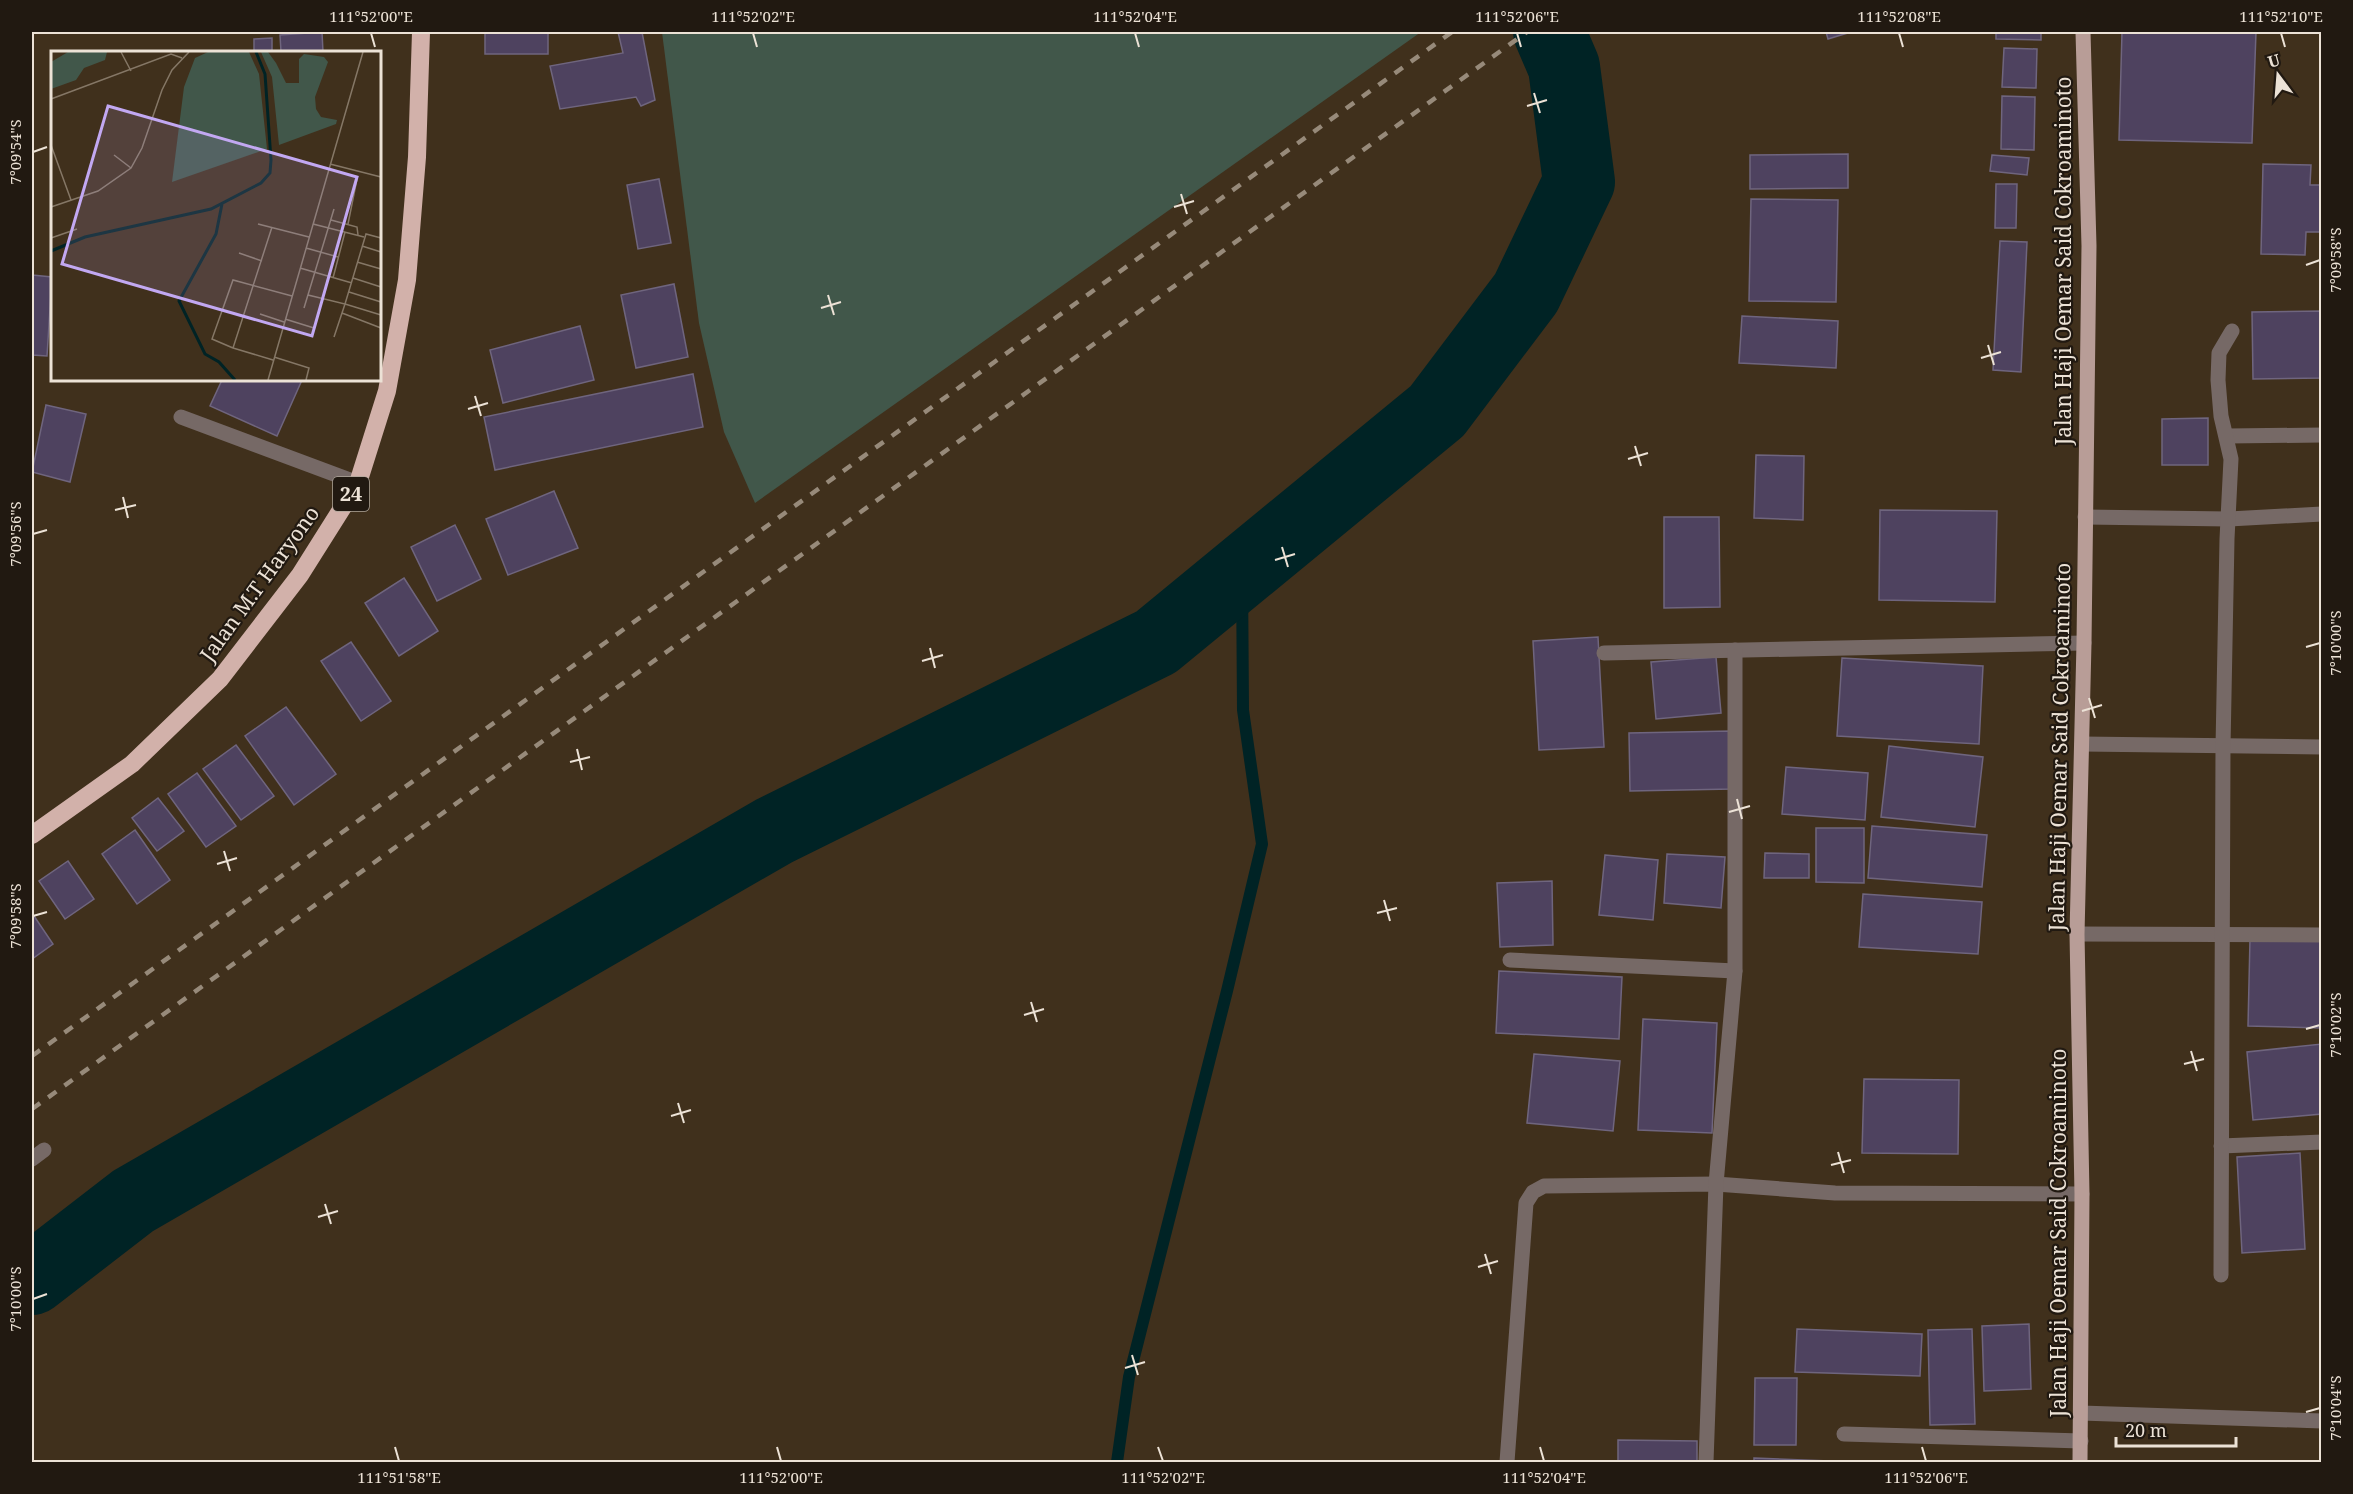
<svg xmlns="http://www.w3.org/2000/svg" width="2353" height="1494" font-family="'Noto Serif',serif">
<style>
.grass{fill:#41574a}
.lines{fill:none;stroke-linecap:round;stroke-linejoin:round}
.stream{stroke:#002325;stroke-width:12}
.river{stroke:#002325;stroke-width:72}
.building{fill:#4e425f;stroke:#6f657e;stroke-width:1.5}
.lane{stroke:#766966;stroke-width:15}
.street{stroke:#766966;stroke-width:15}
.primary{stroke:#b89d97;stroke-width:15}
.highway{stroke:#d2b1aa;stroke-width:18}
.rail{stroke:#978a7a;stroke-width:4.5;stroke-dasharray:10 10;stroke-linecap:butt}
.ticks{fill:none;stroke:#ece2d6;stroke-width:2}
.labels{text-anchor:middle;stroke-width:4.5;stroke-linejoin:round;paint-order:stroke}
.shield{fill:#211911;stroke:#afa69b;stroke-width:1.5}
.shield-label{font-size:20px;font-weight:bold;fill:#ece2d6}
.street-label{font-size:21px;fill:#ece2d6;stroke:#211911}
.inset-river{fill:none;stroke:#002325;stroke-width:3}
.inset-road{fill:none;stroke:#857766;stroke-width:1.5}
.view{fill:#c2a8f2;fill-opacity:0.15;stroke:#c2a8f2;stroke-width:3}
.inset-edge{fill:none;stroke:#ece2d6;stroke-width:3}
.neatline{fill:none;stroke:#ece2d6;stroke-width:2}
.ticks-label{font-size:15px;text-anchor:middle;fill:#ece2d6}
</style>
<rect width="100%" height="100%" fill="#40301c"/>
<path class="grass" d="M662 32H1421L755 503 724 432 699 323Z"/>
<g class="lines">
<path class="stream" d="M1117 1462 1129 1377 1227 991 1262 844 1243 710 1242 570"/>
<path class="river" d="M32 1279 133 1201 774 831 1156 642 1437 411 1526 293 1579 182 1564 67 1549 32"/>
</g>
<g class="building">
<path d="M322 32 323 52H281L280 35Z"/>
<rect x="485" y="32" width="63" height="22"/>
<path d="M618 32H642L655 100 641 106 636 97 560 109 550 66 623 53Z"/>
<path d="M1826 32H1851L1828 39Z"/>
<path d="M1996 32H2041V40L1996 39Z"/>
<path d="M2122 32H2256L2252 143 2119 140Z"/>
<path d="M272 38V52H254V39Z"/>
<path d="M2004 48 2037 49 2036 88 2002 87Z"/>
<path d="M2002 96 2035 97 2034 150 2001 149Z"/>
<path d="M1848 154V188L1750 189V155Z"/>
<path d="M1992 155 2029 158 2027 175 1990 171Z"/>
<path d="M2263 164 2311 165 2310 185H2322V232H2306L2305 255 2261 254Z"/>
<path d="M659 179 671 243 638 249 627 185Z"/>
<path d="M1996 184H2017L2016 228H1995Z"/>
<path d="M1751 199 1838 200 1836 302 1749 301Z"/>
<path d="M2000 241 2027 242 2021 372 1993 370Z"/>
<path d="M32 275 52 277 47 356 32 355Z"/>
<path d="M674 284 688 357 636 368 621 295Z"/>
<path d="M2322 311V378L2253 379 2252 312Z"/>
<path d="M1742 316 1838 321 1836 368 1739 363Z"/>
<path d="M580 326 594 380 503 403 490 350Z"/>
<path d="M693 374 703 427 495 470 484 417Z"/>
<path d="M222 380H302L277 436 210 406Z"/>
<path d="M46 405 86 414 70 482 32 472Z"/>
<path d="M2208 418V465H2162V419Z"/>
<path d="M1756 455 1804 456 1803 520 1754 518Z"/>
<path d="M554 491 578 548 508 575 486 519Z"/>
<path d="M1880 510 1997 511 1995 602 1879 600Z"/>
<path d="M1664 517H1719L1720 607 1664 608Z"/>
<path d="M455 525 481 579 437 601 411 547Z"/>
<path d="M404 578 438 631 399 656 365 603Z"/>
<path d="M1598 637 1604 747 1539 750 1533 641Z"/>
<path d="M351 642 391 701 361 721 321 661Z"/>
<path d="M1716 657 1721 713 1656 719 1651 662Z"/>
<path d="M1842 658 1983 666 1979 744 1837 736Z"/>
<path d="M286 707 336 774 294 805 245 736Z"/>
<path d="M1731 731 1732 789 1630 791 1629 733Z"/>
<path d="M236 745 274 796 241 820 203 769Z"/>
<path d="M1889 746 1983 757 1975 827 1881 817Z"/>
<path d="M1786 767 1868 773 1865 820 1782 814Z"/>
<path d="M197 773 236 826 206 847 168 794Z"/>
<path d="M158 798 184 831 157 851 132 818Z"/>
<path d="M1872 826 1987 835 1982 887 1868 878Z"/>
<path d="M1816 828H1864V883L1816 882Z"/>
<path d="M135 830 170 880 137 904 102 854Z"/>
<path d="M1765 853 1809 854V878H1764Z"/>
<path d="M1667 854 1725 857 1721 908 1664 903Z"/>
<path d="M1605 855 1658 860 1653 920 1599 915Z"/>
<path d="M68 861 94 899 65 919 39 881Z"/>
<path d="M1552 881 1553 945 1500 947 1497 883Z"/>
<path d="M1863 894 1982 902 1978 954 1859 947Z"/>
<path d="M32 913 53 944 32 959Z"/>
<path d="M2250 939 2322 941 2320 1028 2248 1026Z"/>
<path d="M1499 971 1622 977 1619 1039 1496 1033Z"/>
<path d="M1643 1019 1717 1023 1712 1133 1638 1130Z"/>
<path d="M2322 1044V1114L2253 1120 2247 1052Z"/>
<path d="M1534 1054 1620 1061 1613 1131 1527 1123Z"/>
<path d="M1864 1079 1959 1080 1958 1154 1862 1153Z"/>
<path d="M2300 1153 2305 1249 2242 1253 2237 1157Z"/>
<path d="M2029 1324 2031 1389 1984 1391 1982 1326Z"/>
<path d="M1797 1329 1922 1334 1920 1376 1795 1372Z"/>
<path d="M1972 1329 1975 1424 1930 1425 1928 1330Z"/>
<path d="M1755 1378H1797L1796 1445H1754Z"/>
<path d="M1618 1440 1697 1441V1462H1618Z"/>
<path d="M1754 1458 1856 1462H1754Z"/>
</g>
<g class="lines">
<g class="lane">
<path d="M2221 1146 2322 1142"/>
<path d="M1844 1434 2081 1441"/>
</g>
<g class="street">
<path d="M181 417 358 483"/>
<path d="M2228 436 2322 435"/>
<path d="M2085 517 2229 519 2322 514"/>
<path d="M1604 653 2084 643"/>
<path d="M2082 744 2322 747"/>
<path d="M2077 934 2322 935"/>
<path d="M1510 960 1735 971"/>
<path d="M32 1159 44 1150"/>
<path d="M2221 1275 2223 747 2227 539 2231 459 2221 416 2218 380 2219 353 2232 331"/>
<path d="M2081 1413 2322 1421"/>
<path d="M1507 1462 1526 1203 1533 1192 1544 1186 1716 1184 1835 1193 2082 1194"/>
<path d="M1706 1462 1716 1184 1735 971V650"/>
</g>
<path class="primary" d="M2080 1462 2082 1194 2077 934 2084 643 2089 246 2083 32"/>
<path class="highway" d="M32 835 132 764 220 679 300 575 358 483 387 391 407 280 417 157 421 32"/>
<g class="rail">
<path d="M32 1056 1452 32"/>
<path d="M32 1109 1527 32"/>
</g>
</g>
<path class="ticks" d="M371 33 375 47M753 33 757 47M1135 33 1139 47M1517 33 1521 47M1899 33 1903 47M2281 33 2285 47M1534 93 1540 113M1527 106 1547 100M33 152 47 147M1181 194 1187 214M1174 207 1194 201M2306 265 2320 260M828 295 834 315M821 308 841 302M1988 345 1994 365M1981 358 2001 352M475 396 481 416M468 409 488 403M1635 446 1641 466M1628 459 1648 453M123 497 128 518M115 510 136 505M33 534 47 530M1282 547 1288 567M1275 560 1295 554M2306 647 2320 643M930 648 935 668M922 661 943 655M2089 698 2095 718M2082 711 2102 705M577 749 582 770M570 762 590 757M1737 799 1742 819M1729 812 1750 806M224 851 230 871M217 864 237 858M1384 900 1390 921M1377 913 1397 908M33 916 47 912M1031 1002 1037 1022M1024 1015 1044 1009M2306 1029 2320 1025M2191 1051 2197 1071M2184 1064 2204 1059M678 1103 684 1123M671 1116 691 1110M1838 1152 1844 1173M1831 1165 1851 1160M325 1204 331 1224M318 1217 338 1211M1485 1254 1491 1274M1478 1267 1498 1261M33 1299 47 1294M1132 1355 1138 1375M1125 1368 1145 1362M2306 1412 2320 1408M395 1447 399 1461M777 1447 781 1461M1158 1447 1163 1461M1540 1447 1544 1461M1922 1447 1926 1461"/>
<g class="labels">
<rect class="shield" x="333" y="477" width="36" height="34" rx="4.5"/>
<g class="shield-label">
<text x="351" y="501">24</text>
</g>
<g class="street-label">
<text transform="translate(2064 261) rotate(-90)" y="7">Jalan Haji Oemar Said Cokroaminoto</text>
<text transform="translate(260 584) rotate(-54)" y="7">Jalan M.T Haryono</text>
<text transform="translate(2060 747) rotate(-89)" y="7">Jalan Haji Oemar Said Cokroaminoto</text>
<text transform="translate(2059 1233) rotate(-90)" y="7">Jalan Haji Oemar Said Cokroaminoto</text>
</g>
</g>
<g transform="translate(51 51)">
<rect width="330" height="330" fill="#40301c"/>
<path d="M157 1H198L208 23 216 98 121 131 133 36 144 7ZM210 1H217L225 12 235 32H248V8L253 3 273 6 277 11 264 46 265 58 270 66 286 69 285 73 228 94 221 26Z" fill="#41574a"/>
<path d="M17 1H56L54 9 33 17 25 29 0 38V11Z" fill="#41574a"/>
<path class="inset-river" d="M171 153 165 183 128 250 154 303 168 311 184 329M0 200 34 186 160 158 210 132 219 122 220 109 214 23 205 1"/>
<path class="inset-road" d="M70 1 80 20M0 48 120 3 131 7M0 94 20 149M63 104 80 117M279 113 330 126M0 156 47 140 80 117 91 97 111 39 121 19 138 1M280 169 306 176 307 184M207 173 258 186M262 173 313 186M297 173 306 128M221 176 182 297 222 309M0 187 26 178M330 187 315 183 294 253 330 264M311 195 330 201M255 197 287 206M188 202 211 210M306 211 330 218M249 217 301 232M282 227 294 181M302 227 330 236M298 241 330 251M257 244 294 253 283 286M253 257 283 158M291 262 330 277M209 263 233 271M234 268 263 277M182 297 161 288 182 229 241 245M223 306 258 317 255 329M217 329 312 1"/>
<path class="view" d="M57 55 306 126 261 285 11 213Z"/>
<rect width="330" height="330" class="inset-edge"/>
</g>
<rect width="2353" height="1494" fill="none" stroke="#211911" stroke-width="66"/>
<g transform="translate(2278 75) rotate(344)" stroke="#211911" stroke-width="4.5" paint-order="stroke">
<path d="M0-4.5L10 22L0 15L-10 22Z" fill="#ece2d6"/>
<text y="-9" font-size="16" font-weight="bold" text-anchor="middle" fill="#ece2d6">U</text>
</g>
<path d="M2116 1437v9h120v-9" fill="none" stroke="#ece2d6" stroke-width="3"/>
<text x="2125" y="1437" font-size="18" fill="#ece2d6" stroke="#211911" stroke-width="4.5" paint-order="stroke">20 m</text>
<rect x="33" y="33" width="2287" height="1428" class="neatline"/>
<g class="ticks-label">
<text x="371" y="22">111°52'00"E</text>
<text x="753" y="22">111°52'02"E</text>
<text x="1135" y="22">111°52'04"E</text>
<text x="1517" y="22">111°52'06"E</text>
<text x="1899" y="22">111°52'08"E</text>
<text x="2281" y="22">111°52'10"E</text>
<text transform="translate(16 152) rotate(-90)" y="5">7°09'54"S</text>
<text transform="translate(2336 260) rotate(-90)" y="5">7°09'58"S</text>
<text transform="translate(16 534) rotate(-90)" y="5">7°09'56"S</text>
<text transform="translate(2336 643) rotate(-90)" y="5">7°10'00"S</text>
<text transform="translate(16 916) rotate(-90)" y="5">7°09'58"S</text>
<text transform="translate(2336 1025) rotate(-90)" y="5">7°10'02"S</text>
<text transform="translate(16 1299) rotate(-90)" y="5">7°10'00"S</text>
<text transform="translate(2336 1408) rotate(-90)" y="5">7°10'04"S</text>
<text x="399" y="1483">111°51'58"E</text>
<text x="781" y="1483">111°52'00"E</text>
<text x="1163" y="1483">111°52'02"E</text>
<text x="1544" y="1483">111°52'04"E</text>
<text x="1926" y="1483">111°52'06"E</text>
</g>
</svg>
